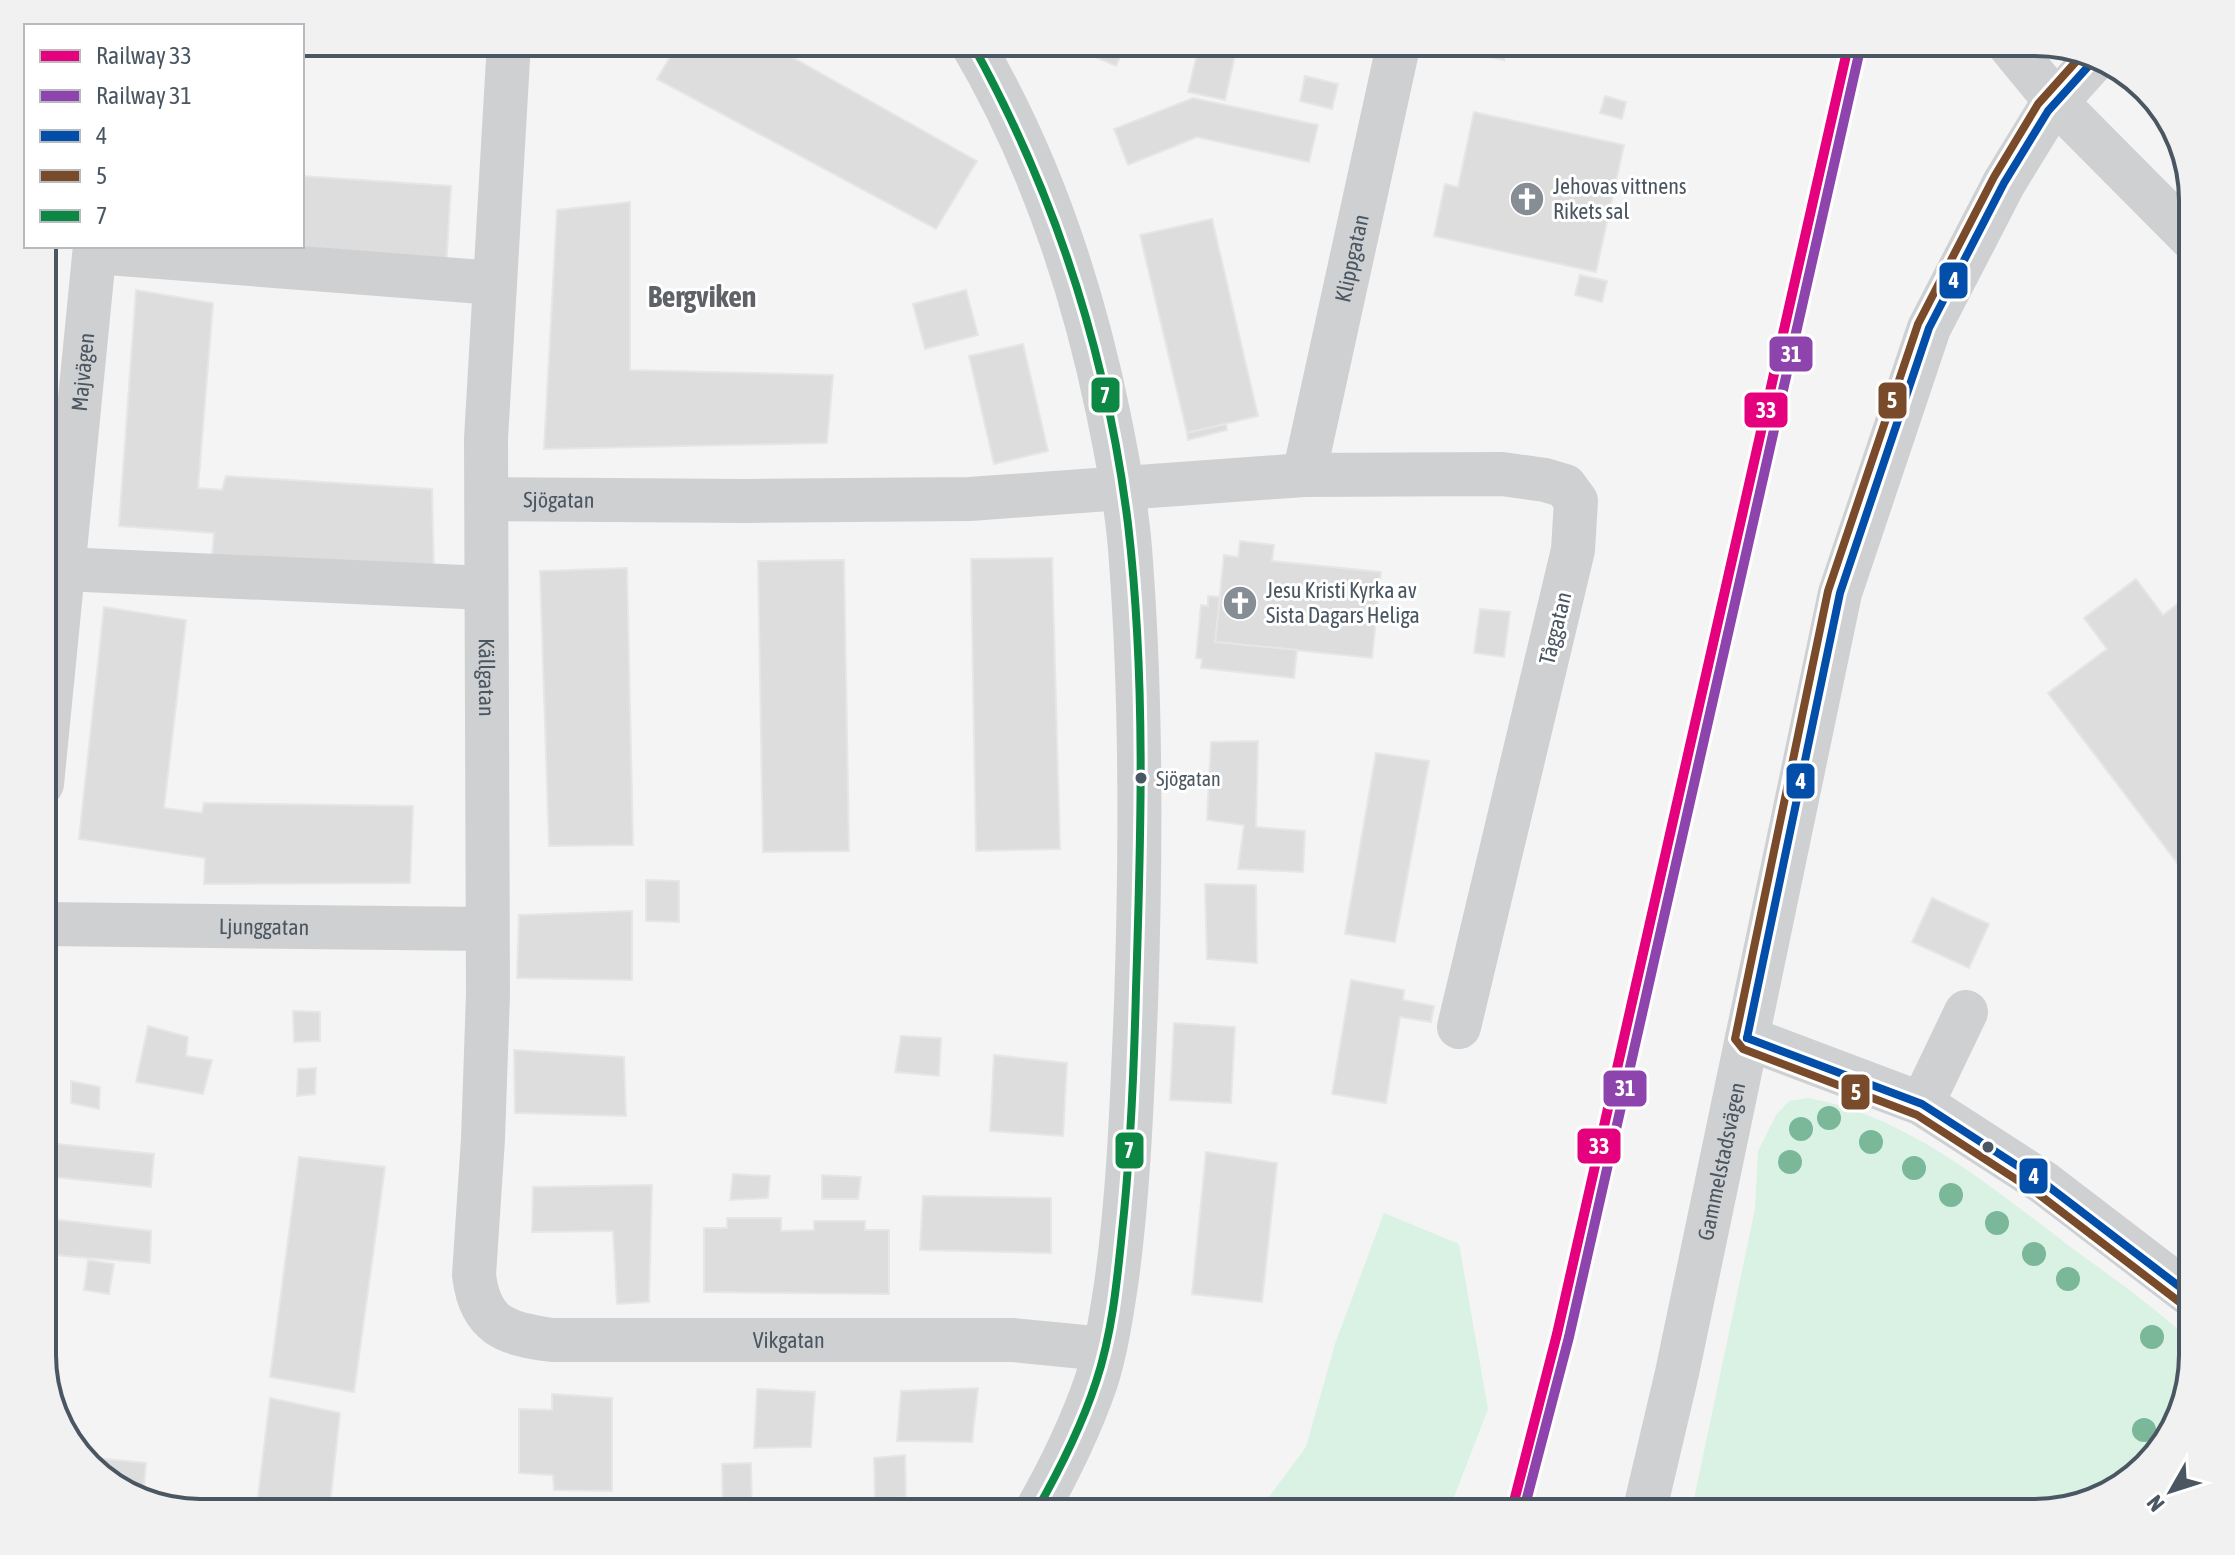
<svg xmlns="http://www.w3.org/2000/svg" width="2235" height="1555" font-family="'Asap Condensed',sans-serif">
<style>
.green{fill:#d9f2e3}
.building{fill:#ddddde;stroke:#e5e6e7;stroke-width:2}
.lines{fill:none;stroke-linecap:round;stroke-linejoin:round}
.minor{stroke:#ced0d2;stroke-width:44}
.bus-1-casing{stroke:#fff;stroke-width:14}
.bus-2-casing{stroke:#fff;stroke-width:14}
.bus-3-casing{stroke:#fff;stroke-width:14}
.bus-1{stroke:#034ea9;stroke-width:8}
.bus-2{stroke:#7a4b2a;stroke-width:8}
.bus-3{stroke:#0c8844;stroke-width:8}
.rail-1-casing{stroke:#fff;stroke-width:16}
.rail-2-casing{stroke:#fff;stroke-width:16}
.rail-1{stroke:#e5007d;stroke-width:10}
.rail-2{stroke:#8e44ad;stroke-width:10}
.tree{fill:#7ab899}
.bus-dot{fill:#4a5661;stroke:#fff;stroke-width:3}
.labels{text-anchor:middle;stroke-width:6;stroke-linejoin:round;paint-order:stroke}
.bus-label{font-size:20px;fill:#4a5661;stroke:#fff;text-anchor:start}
.poi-label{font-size:22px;fill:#4a5661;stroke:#fff;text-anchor:start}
.street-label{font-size:22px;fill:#4a5661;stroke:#fff}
.district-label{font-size:30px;font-weight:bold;fill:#5f6368;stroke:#fff}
.rim{fill:none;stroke:#4a5661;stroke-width:4}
.line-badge{stroke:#fff;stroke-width:3}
.badge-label{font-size:22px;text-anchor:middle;font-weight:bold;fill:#fff}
</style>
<rect width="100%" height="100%" fill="#f4f4f4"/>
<g class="green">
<path d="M1808 1098C1909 1116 1992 1188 2072 1248 2113 1278 2156 1308 2193 1343V1355L2166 1443 2105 1496 2084 1487 2073 1504 2035 1513H1691L1755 1209 1758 1151 1776 1115 1789 1101Z"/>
<path d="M1384 1213 1459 1244 1488 1409 1448 1513H1257L1306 1447 1335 1344Z"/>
</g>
<g class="building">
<path d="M679 42H765L977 161 936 229 657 79Z"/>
<path d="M1061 42H1127L1116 66Z"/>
<path d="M1200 42H1238L1225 100 1188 92Z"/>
<path d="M1242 42H1302L1298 56Z"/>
<path d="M1425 42H1507L1504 60 1425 44Z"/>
<path d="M1305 76 1338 84 1332 109 1300 101Z"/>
<path d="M1605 96 1626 102 1622 119 1600 113Z"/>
<path d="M1193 98 1318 125 1309 162 1197 137 1128 165 1114 129Z"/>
<path d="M1474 112 1624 145 1596 272 1434 236 1445 184 1458 187Z"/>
<path d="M302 176 451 186 446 269 302 246Z"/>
<path d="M630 202V370L833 375 827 443 544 449 557 210Z"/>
<path d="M1212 219 1258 416 1187 433 1140 235Z"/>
<path d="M1580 275 1607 281 1602 302 1575 295Z"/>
<path d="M136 290 213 303 198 488 222 490 226 476 432 489 434 578 212 559 214 533 119 526Z"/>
<path d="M966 290 978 335 925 349 913 304Z"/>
<path d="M1023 344 1048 451 994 464 969 356Z"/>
<path d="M1226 424 1227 430 1188 440 1187 433Z"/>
<path d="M1240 541 1274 545 1272 561 1381 572 1372 658 1215 642 1224 555 1238 557Z"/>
<path d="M1052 558 1060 849 976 851 971 559Z"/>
<path d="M844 560 849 851 763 852 758 561Z"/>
<path d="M627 568 633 845 549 846 540 571Z"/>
<path d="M2136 579 2163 615 2193 592V860L2181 868 2048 693 2107 649 2084 618Z"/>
<path d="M1208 596 1220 597 1215 642 1297 650 1294 678 1201 668 1202 659 1196 658 1201 605 1208 606Z"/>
<path d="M104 607 186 620 164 808 202 813 204 803 413 806 410 883 204 884 205 858 79 839Z"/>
<path d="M1480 609 1510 612 1504 657 1474 653Z"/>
<path d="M1258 741 1256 827 1305 831 1303 872 1238 869 1244 825 1207 820 1211 742Z"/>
<path d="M1376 753 1429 761 1395 942 1345 934Z"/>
<path d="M646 880 679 881V922L646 921Z"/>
<path d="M1205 884 1256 885 1257 963 1207 959Z"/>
<path d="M1932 898 1989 924 1969 968 1912 942Z"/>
<path d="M632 911V980L517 978 519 915Z"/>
<path d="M1351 980 1404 990 1403 1000 1434 1006 1431 1022 1400 1017 1386 1103 1332 1094Z"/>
<path d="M293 1011 320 1012V1041L294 1042Z"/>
<path d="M1174 1023 1235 1027 1231 1103 1170 1100Z"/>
<path d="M148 1026 188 1037 186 1056 212 1060 203 1094 136 1082Z"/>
<path d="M901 1036 941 1038 939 1076 895 1072Z"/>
<path d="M514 1050 624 1057 626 1116 515 1113Z"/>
<path d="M994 1055 1067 1063 1063 1136 990 1131Z"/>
<path d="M316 1068 315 1094 297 1096 298 1069Z"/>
<path d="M71 1081 100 1087 99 1109 71 1103Z"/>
<path d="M48 1143 154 1154 151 1187 44 1176Z"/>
<path d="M1206 1152 1277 1163 1262 1302 1192 1294Z"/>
<path d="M299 1157 385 1167 354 1392 270 1377Z"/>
<path d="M733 1174 770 1176 768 1198 730 1200Z"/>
<path d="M822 1175 861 1177 858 1199H822Z"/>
<path d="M652 1185 649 1302 617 1304 613 1231 532 1232 533 1187Z"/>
<path d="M923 1196 1051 1198V1253L920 1250Z"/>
<path d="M42 1218 151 1231 150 1263 42 1254Z"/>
<path d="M727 1218H781V1231L814 1230V1221H865V1230H889V1294L704 1292V1228H727Z"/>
<path d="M88 1260 114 1264 109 1294 84 1290Z"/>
<path d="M978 1388 972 1442 897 1441 901 1391Z"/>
<path d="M757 1389 815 1392 811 1447 754 1448Z"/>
<path d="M552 1394 612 1398V1491L554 1490 553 1475 519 1473V1409L552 1410Z"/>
<path d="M270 1398 340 1413 329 1513H256Z"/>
<path d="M905 1455 906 1497 875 1499 874 1458Z"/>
<path d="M85 1457 146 1463 143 1495 112 1486Z"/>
<path d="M751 1463 752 1510 723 1512 722 1464Z"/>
<path d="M816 1501H845L844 1513H815Z"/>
</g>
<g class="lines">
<g class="minor">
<path id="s1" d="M509 42 486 439 488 994 483 1139 474 1275C480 1326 506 1334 552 1340H1013L1104 1349"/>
<path d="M971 42C1039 157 1081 282 1108 412 1118 461 1128 512 1131 562 1142 709 1141 857 1136 1004 1132 1098 1129 1192 1116 1285 1111 1317 1106 1351 1096 1382 1080 1428 1059 1471 1035 1513"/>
<path d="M2007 42 2056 102 2193 240"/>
<path d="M95 252 495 283"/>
<path id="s2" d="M1304 475 1399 42"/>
<path id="s3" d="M487 499 746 501 970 499 1304 475 1502 474 1545 480 1565 486 1576 501 1573 550 1459 1027"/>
<path d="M63 569 485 588"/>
<path id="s4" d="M42 784 95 246"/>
<path id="s5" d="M42 924 487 929"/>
<path d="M1747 1038 1922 1104 2044 1183 2193 1297"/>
<path d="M1922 1104 1966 1012"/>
<path id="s6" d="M1644 1513 1677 1373 1840 593 1929 328 2004 183 2048 111 2094 60"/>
</g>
<g class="bus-1-casing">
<g id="bus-1">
<path d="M1747 1038 1840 593 1929 328 2004 183 2048 111 2094 60"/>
<path d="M1747 1038 1922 1104 2044 1183 2193 1297"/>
</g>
</g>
<g class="bus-2-casing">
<path id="bus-2" d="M2081 56 2038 104 1994 177 1918 324 1828 591 1735 1039 1743 1049 1917 1115 2037 1193 2186 1307"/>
</g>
<g class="bus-3-casing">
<path id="bus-3" d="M971 42C1054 191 1107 355 1128 524 1146 678 1141 835 1136 989 1134 1070 1131 1151 1122 1232 1117 1282 1112 1334 1096 1382 1081 1428 1059 1471 1035 1513"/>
</g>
<use href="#bus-1" class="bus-1"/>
<use href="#bus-2" class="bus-2"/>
<use href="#bus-3" class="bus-3"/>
<g class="rail-1-casing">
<path id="rail-1" d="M1511 1513 1557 1334 1849 42"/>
</g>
<g class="rail-2-casing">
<path id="rail-2" d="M1523 1513 1569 1337 1861 45"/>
</g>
<use href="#rail-1" class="rail-1"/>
<use href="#rail-2" class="rail-2"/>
</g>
<g class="tree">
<circle cx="1829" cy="1118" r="12"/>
<circle cx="1801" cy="1129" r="12"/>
<circle cx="1871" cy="1142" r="12"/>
<circle cx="1790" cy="1162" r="12"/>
<circle cx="1914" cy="1168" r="12"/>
<circle cx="1951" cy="1195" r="12"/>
<circle cx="1997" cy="1223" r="12"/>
<circle cx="2034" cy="1254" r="12"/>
<circle cx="2068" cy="1279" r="12"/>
<circle cx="2152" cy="1337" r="12"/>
<circle cx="2144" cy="1430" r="12"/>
</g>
<defs>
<g id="church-disc" transform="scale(1.8)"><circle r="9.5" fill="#868d94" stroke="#fff"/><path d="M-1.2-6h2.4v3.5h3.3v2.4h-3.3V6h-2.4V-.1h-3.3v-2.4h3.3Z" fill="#fff"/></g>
</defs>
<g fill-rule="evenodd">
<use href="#church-disc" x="1527" y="199"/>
<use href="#church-disc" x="1240" y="603"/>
</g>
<g class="bus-dot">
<circle cx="1141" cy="778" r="7"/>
<circle cx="1988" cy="1147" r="7"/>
</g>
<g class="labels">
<g class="bus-label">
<text x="1156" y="786">Sjögatan</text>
</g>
<g class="poi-label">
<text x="1553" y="194">Jehovas vittnens<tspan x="1553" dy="25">Rikets sal</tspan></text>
<text x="1266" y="598">Jesu Kristi Kyrka av<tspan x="1266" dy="25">Sista Dagars Heliga</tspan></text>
</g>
<g class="street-label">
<text dy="8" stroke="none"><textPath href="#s2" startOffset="222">Klippgatan</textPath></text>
<text dy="8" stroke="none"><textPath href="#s4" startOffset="414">Majvägen</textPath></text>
<text dy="8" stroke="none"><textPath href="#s3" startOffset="72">Sjögatan</textPath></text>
<text transform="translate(1555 628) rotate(-76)" y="8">Tåggatan</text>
<text dy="8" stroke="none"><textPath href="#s1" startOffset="636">Källgatan</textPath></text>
<text dy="8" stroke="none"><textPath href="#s5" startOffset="222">Ljunggatan</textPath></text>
<text dy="8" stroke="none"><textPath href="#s6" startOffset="360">Gammelstadsvägen</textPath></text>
<text dy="8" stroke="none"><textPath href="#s1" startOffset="1584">Vikgatan</textPath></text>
</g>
<g class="district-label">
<text x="702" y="307">Bergviken</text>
</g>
</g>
<path d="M0 0H2235V1555H0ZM200 56H2035A144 144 0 0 1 2179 200V1355A144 144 0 0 1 2035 1499H200A144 144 0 0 1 56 1355V200A144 144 0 0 1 200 56Z" fill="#f1f1f2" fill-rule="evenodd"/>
<path class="rim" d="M200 56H2035A144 144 0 0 1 2179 200V1355A144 144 0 0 1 2035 1499H200A144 144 0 0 1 56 1355V200A144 144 0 0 1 200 56Z"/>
<g class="line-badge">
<rect x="1938" y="261" width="31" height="39" rx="8" fill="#034ea9"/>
<rect x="1768" y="335" width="46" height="38" rx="8" fill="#8e44ad"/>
<rect x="1090" y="376" width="31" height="38" rx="8" fill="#0c8844"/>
<rect x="1877" y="381" width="31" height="39" rx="8" fill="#7a4b2a"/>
<rect x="1743" y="391" width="46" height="38" rx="8" fill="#e5007d"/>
<rect x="1785" y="762" width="31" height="38" rx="8" fill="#034ea9"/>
<rect x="1602" y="1069" width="46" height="39" rx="8" fill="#8e44ad"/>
<rect x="1840" y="1073" width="31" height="38" rx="8" fill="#7a4b2a"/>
<rect x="1576" y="1127" width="46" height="38" rx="8" fill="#e5007d"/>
<rect x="1114" y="1131" width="31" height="39" rx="8" fill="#0c8844"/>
<rect x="2018" y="1157" width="31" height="38" rx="8" fill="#034ea9"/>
</g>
<g class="badge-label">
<text x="1954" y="288">4</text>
<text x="1791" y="362">31</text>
<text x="1105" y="403">7</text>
<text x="1892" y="408">5</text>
<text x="1766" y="418">33</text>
<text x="1801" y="789">4</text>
<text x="1625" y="1096">31</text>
<text x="1856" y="1100">5</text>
<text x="1599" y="1154">33</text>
<text x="1129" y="1158">7</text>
<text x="2034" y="1184">4</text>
</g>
<rect x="24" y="24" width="280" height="224" fill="#ffffff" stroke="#b7bbc0" stroke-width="2"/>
<rect x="40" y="50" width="40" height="12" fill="#e5007d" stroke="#b7bbc0" stroke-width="2"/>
<text x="96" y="64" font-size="24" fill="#4a5661">Railway 33</text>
<rect x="40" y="90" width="40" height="12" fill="#8e44ad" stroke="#b7bbc0" stroke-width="2"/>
<text x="96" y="104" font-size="24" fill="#4a5661">Railway 31</text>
<rect x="40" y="130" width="40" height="12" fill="#034ea9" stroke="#b7bbc0" stroke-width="2"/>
<text x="96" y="144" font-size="24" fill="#4a5661">4</text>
<rect x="40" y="170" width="40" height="12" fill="#7a4b2a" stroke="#b7bbc0" stroke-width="2"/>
<text x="96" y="184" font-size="24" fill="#4a5661">5</text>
<rect x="40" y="210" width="40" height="12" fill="#0c8844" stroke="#b7bbc0" stroke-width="2"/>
<text x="96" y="224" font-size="24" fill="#4a5661">7</text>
<g transform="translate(2171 1491) rotate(231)" stroke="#ffffff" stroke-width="6" paint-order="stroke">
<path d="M0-6L14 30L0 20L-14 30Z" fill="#4a5661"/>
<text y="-12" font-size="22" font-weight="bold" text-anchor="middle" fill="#4a5661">N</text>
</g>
</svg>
